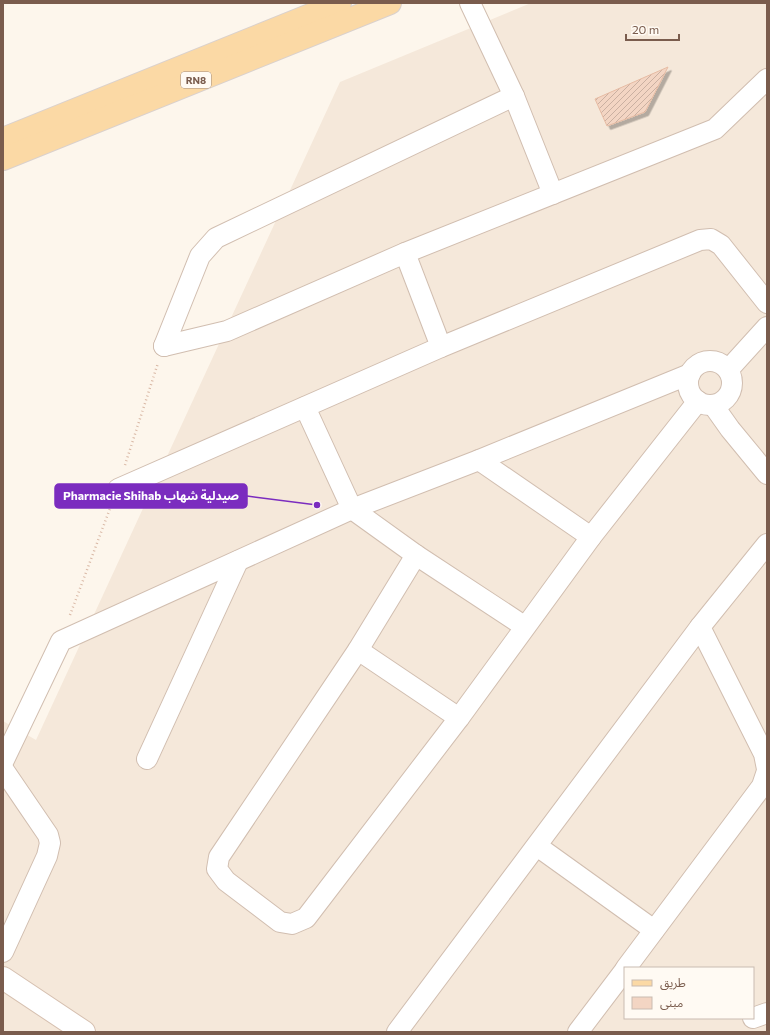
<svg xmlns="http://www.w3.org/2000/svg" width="770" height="1035" font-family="Commissioner,'Noto Sans Arabic',sans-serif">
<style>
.residential{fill:#f5e8da;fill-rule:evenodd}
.building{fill:url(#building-hatch);stroke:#e6bba3;filter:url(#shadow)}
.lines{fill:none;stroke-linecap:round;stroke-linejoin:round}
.street-casing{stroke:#d1beb0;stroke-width:22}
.secondary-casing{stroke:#d6c0b0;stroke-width:24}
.primary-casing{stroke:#dad1cd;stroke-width:24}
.path{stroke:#d9b8a5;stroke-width:2.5;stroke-dasharray:1 3;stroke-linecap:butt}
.street{stroke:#fff;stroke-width:20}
.secondary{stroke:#fff;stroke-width:22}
.primary{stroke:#fbd9a5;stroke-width:22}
.labels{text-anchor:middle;stroke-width:3.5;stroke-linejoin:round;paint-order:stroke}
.shield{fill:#fffaf3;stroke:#a28b7f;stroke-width:1}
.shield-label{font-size:10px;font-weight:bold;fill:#7a5c4d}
.leader{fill:none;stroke:#7b2cbf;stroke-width:1.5}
.callout-dot{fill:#7b2cbf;stroke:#fffaf3;stroke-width:1.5}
.callout{fill:#7b2cbf;stroke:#7b2cbf;stroke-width:1.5}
.callout-label{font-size:12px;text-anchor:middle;font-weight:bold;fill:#fff}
</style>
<defs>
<pattern id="building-hatch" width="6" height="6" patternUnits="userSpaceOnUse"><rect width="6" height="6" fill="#f3d5c3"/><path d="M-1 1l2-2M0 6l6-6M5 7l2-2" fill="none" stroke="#cab0a1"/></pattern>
<filter id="shadow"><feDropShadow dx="3.5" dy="3.5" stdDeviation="0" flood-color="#0004"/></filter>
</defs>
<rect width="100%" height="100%" fill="#fdf6ec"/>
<path class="residential" d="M531 3H767V1032H3V721L36 740 340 82ZM625 968H753V1018H625Z"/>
<path class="building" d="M668 67 645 112 607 126 595 99Z"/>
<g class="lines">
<g class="street-casing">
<g id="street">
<path d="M470 3 514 96 553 194"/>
<path d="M405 253 441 347"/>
<path d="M164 346 227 331 405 253 715 129 767 79"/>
<path d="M164 346 200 256 216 238 514 96"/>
<circle cx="710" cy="383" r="22"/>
<path d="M728 370 767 327"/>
<path d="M713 405 730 429 767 474"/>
<path d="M305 407 352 509 416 555 524 626"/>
<path d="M479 460 591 537"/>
<path d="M118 489 441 347 700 240 711 239 721 245 767 303"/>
<path d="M416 555 358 650 219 857 217 869 226 881 280 922 292 924 306 918 459 718 591 537 698 401"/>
<path d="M700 627 764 754 767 769"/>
<path d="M358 650 459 718"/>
<path d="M147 759 238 561"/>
<path d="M3 762 61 641 352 509 479 460 690 374"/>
<path d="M3 769 48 835 50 843 47 856 3 952"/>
<path d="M537 846 654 930"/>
<path d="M626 968 762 786 767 771"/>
<path d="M753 1018 767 1013"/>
<path d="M397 1032 700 627 767 544"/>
<path d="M578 1032 625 970"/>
</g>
</g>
<g class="secondary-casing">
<path id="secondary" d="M3 978 84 1032"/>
</g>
<g class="primary-casing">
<g id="primary">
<path d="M3 139 340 3"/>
<path d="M3 159 390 3"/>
</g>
</g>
<g class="path">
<path d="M125 465 158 363"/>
<path d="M70 615 111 506"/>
</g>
<use href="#street" class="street"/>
<use href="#secondary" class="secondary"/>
<use href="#primary" class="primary"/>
</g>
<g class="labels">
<rect class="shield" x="181" y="72" width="30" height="16" rx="3"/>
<g class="shield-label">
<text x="196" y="84">RN8</text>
</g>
</g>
<path class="leader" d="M317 505L247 496"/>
<circle class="callout-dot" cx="317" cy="505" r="4"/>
<rect class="callout" x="55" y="484" width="192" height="24" rx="4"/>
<g class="callout-label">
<text x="151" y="500">Pharmacie Shihab صيدلية شهاب</text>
</g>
<rect width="770" height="1035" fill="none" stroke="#7a5c4d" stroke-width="8"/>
<rect x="624" y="967" width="130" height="52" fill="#fffaf3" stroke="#cabbb1"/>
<rect x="632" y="980" width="20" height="6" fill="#fbd9a5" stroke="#cabbb1"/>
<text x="660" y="987" font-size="12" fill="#7a5c4d">طريق</text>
<rect x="632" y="997" width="20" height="12" fill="#f3d5c3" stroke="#cabbb1"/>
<text x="660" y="1007" font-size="12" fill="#7a5c4d">مبنى</text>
<path d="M626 34v6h53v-6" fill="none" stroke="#7a5c4d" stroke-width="2"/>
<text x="632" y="34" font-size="12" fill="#7a5c4d" stroke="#fffaf3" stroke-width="3" paint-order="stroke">20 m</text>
</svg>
